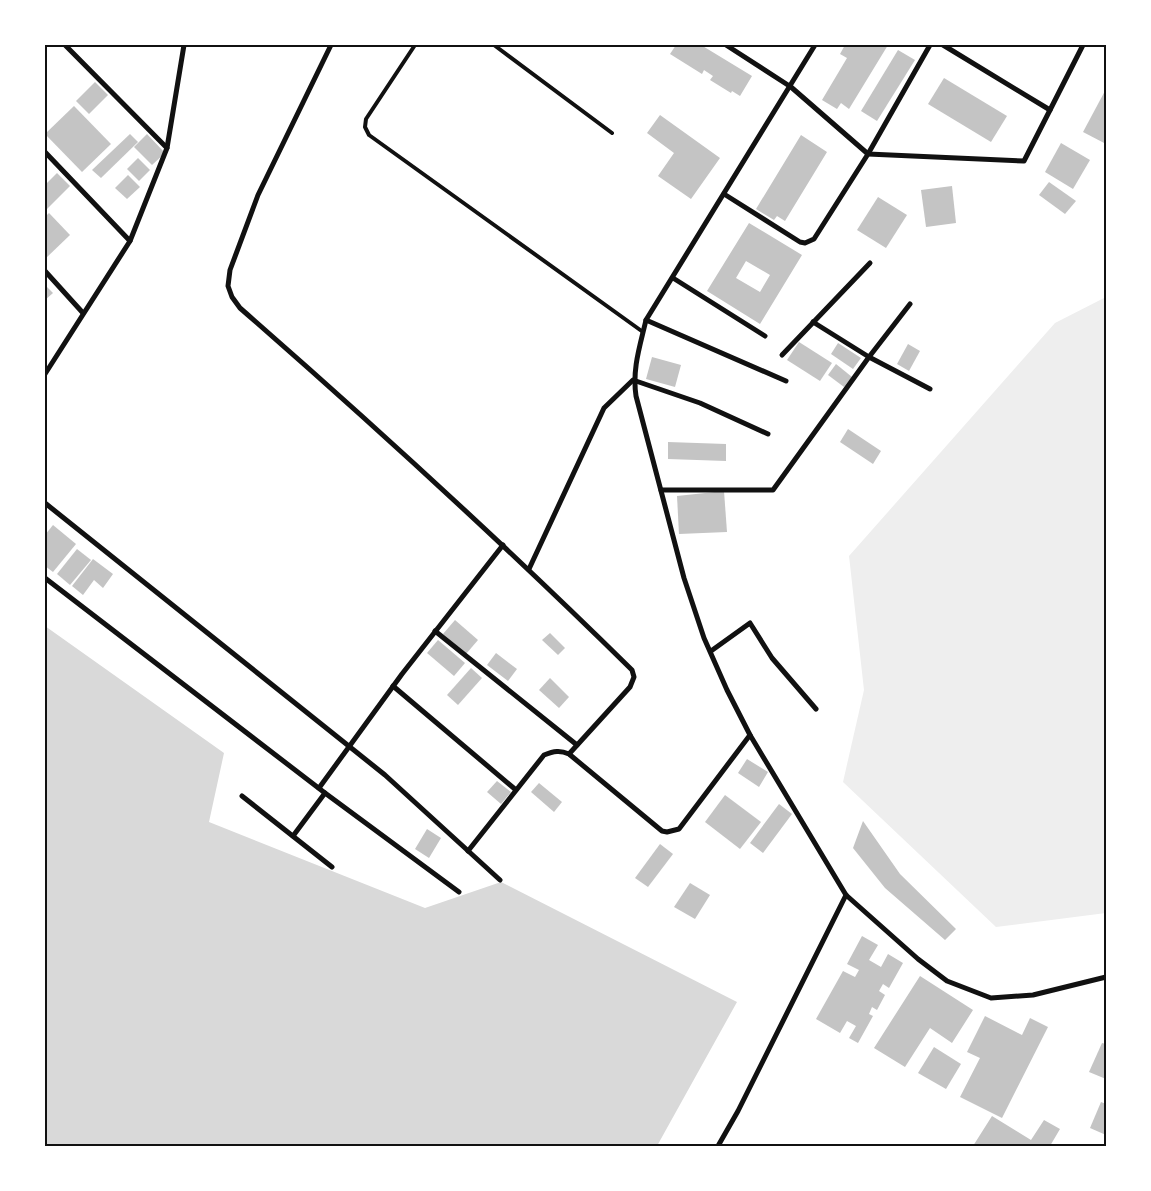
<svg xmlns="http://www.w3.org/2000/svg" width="1151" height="1191" font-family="Inter,sans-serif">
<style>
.green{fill:#eee}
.water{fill:#d9d9d9}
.building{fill:#c4c4c4;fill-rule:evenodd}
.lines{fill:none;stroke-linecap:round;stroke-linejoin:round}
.service{stroke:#111;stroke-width:4}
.minor{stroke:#111;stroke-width:5}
.neatline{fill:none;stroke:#111;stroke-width:2}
</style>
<rect width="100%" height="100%" fill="#fff"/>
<path class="green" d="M1106 297V913L996 927 843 782 864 690 849 556 1055 323Z"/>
<path class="water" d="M45 626 224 753 209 822 425 908 501 882 737 1002 657 1146H45Z"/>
<g class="building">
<path d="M676 45H701L752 76 740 96 732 91 731 93 710 80 713 76 704 70 702 74 670 54Z"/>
<path d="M845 45H888L849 109 841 103 837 109 822 100 847 58 840 54Z"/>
<path d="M898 50 915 60 877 121 861 111Z"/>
<path d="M944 78 1007 116 991 142 928 104Z"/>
<path d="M95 82 108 95 89 114 76 101Z"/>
<path d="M1106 89V144L1083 132Z"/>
<path d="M74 106 111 144 82 172 45 134Z"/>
<path d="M660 115 720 158 691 199 658 176 674 153 647 133Z"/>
<path d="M130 134 138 142 101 178 92 170Z"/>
<path d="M147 134 165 153 152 165 134 147Z"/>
<path d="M801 135 827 152 785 221 777 216 774 220 756 209Z"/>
<path d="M1061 143 1090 160 1073 189 1045 172Z"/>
<path d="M138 158 150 170 139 181 127 169Z"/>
<path d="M57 173 70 186 45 211V185Z"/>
<path d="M128 175 140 187 127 199 115 188Z"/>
<path d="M1049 182 1076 201 1065 214 1039 195Z"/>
<path d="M952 186 956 223 926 227 921 190Z"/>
<path d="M878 197 907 215 886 248 857 230Z"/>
<path d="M49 213 70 235 45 259V217Z"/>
<path d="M749 223 802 255 760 324 707 291ZM746 261 770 275 760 292 736 278Z"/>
<path d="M45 285 53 293 45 300Z"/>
<path d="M799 342 832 363 820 381 787 360Z"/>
<path d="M838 343 861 358 853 369 831 354Z"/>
<path d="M908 344 920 351 909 371 897 364Z"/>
<path d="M652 357 681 365 675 387 646 379Z"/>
<path d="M836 364 852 377 844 387 828 375Z"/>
<path d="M848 429 881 451 873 464 840 442Z"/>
<path d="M668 442 726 444V461L668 459Z"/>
<path d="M724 491 727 532 679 534 677 496Z"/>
<path d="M53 525 76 544 53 572 45 566V535Z"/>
<path d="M77 549 91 560 70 585 57 574Z"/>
<path d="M93 559 113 574 103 588 94 580 83 595 72 586Z"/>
<path d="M455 620 478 640 466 654 443 634Z"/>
<path d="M550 633 565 648 558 655 542 640Z"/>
<path d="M438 640 465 663 454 676 427 653Z"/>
<path d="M496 653 517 669 508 681 487 665Z"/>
<path d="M471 668 482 678 458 705 447 695Z"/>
<path d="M550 678 569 697 559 708 539 690Z"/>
<path d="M747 759 768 772 759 787 738 773Z"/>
<path d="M497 781 511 792 501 804 487 792Z"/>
<path d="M539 783 562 802 554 812 531 792Z"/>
<path d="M725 795 761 822 740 849 705 822Z"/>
<path d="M779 804 792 814 763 853 750 843Z"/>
<path d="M863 821 900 874 956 929 945 940 885 888 853 848Z"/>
<path d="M427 829 441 838 429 858 415 849Z"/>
<path d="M660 844 673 854 648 887 635 878Z"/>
<path d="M690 883 710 895 695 919 674 907Z"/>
<path d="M862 936 878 945 869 960 881 967 888 954 903 963 889 988 883 984 879 991 885 995 877 1010 872 1007 869 1014 873 1016 858 1043 849 1038 856 1026 847 1021 840 1033 816 1019 843 971 855 977 859 970 847 964Z"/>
<path d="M920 976 973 1010 952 1043 930 1028 905 1067 874 1048Z"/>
<path d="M985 1016 1022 1035 1030 1018 1048 1027 1002 1118 960 1097 980 1058 967 1052Z"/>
<path d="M1102 1043 1106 1044V1079L1089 1072Z"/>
<path d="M934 1047 961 1064 946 1089 918 1073Z"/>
<path d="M1101 1102 1106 1104V1135L1090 1128Z"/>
<path d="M992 1116 1031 1140 1044 1120 1060 1129 1050 1146H973Z"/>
</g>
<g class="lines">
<g class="service">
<path d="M415 45 366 119 365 127 369 135 643 332"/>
<path d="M494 45 612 133"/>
</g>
<g class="minor">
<path d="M65 45 167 148"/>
<path d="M331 45 258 195 230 270 228 286 232 297 240 308C374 425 505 545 632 670L634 677 630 687 569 754"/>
<path d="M726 45 791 87 868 154 1024 161 1050 110"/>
<path d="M815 45 646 320C640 346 632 369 636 396L684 578 704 638 727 690 750 735 846 895 918 959 947 981 991 998 1033 995 1106 977"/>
<path d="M943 45 1050 110 1083 45"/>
<path d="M45 152 130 241"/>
<path d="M724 194 800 242 805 243 814 239 868 154 930 45"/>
<path d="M45 271 83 313"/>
<path d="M673 278 765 336"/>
<path d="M646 320 786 381"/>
<path d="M813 322 869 357 930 389"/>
<path d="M782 355 870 263"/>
<path d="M45 374 130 241 167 148 184 45"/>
<path d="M661 490H773L869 357 910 304"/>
<path d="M45 503 385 775 500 880"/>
<path d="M529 569 604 408 633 380 700 403 768 434"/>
<path d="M45 578 325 793 459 892"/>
<path d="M435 631 577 745"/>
<path d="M711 651 750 623 772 658 816 709"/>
<path d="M393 686 516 790"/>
<path d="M319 788 402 674 503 545"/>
<path d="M242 796 332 867"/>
<path d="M293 836 325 793"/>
<path d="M468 851 544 755C554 751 560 750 569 754L662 831 667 832 679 829 750 735"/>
<path d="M718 1146 738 1111 846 895"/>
</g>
</g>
<rect width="1151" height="1191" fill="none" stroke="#ffffff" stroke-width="92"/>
<rect x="46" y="46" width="1059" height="1099" class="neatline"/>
</svg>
